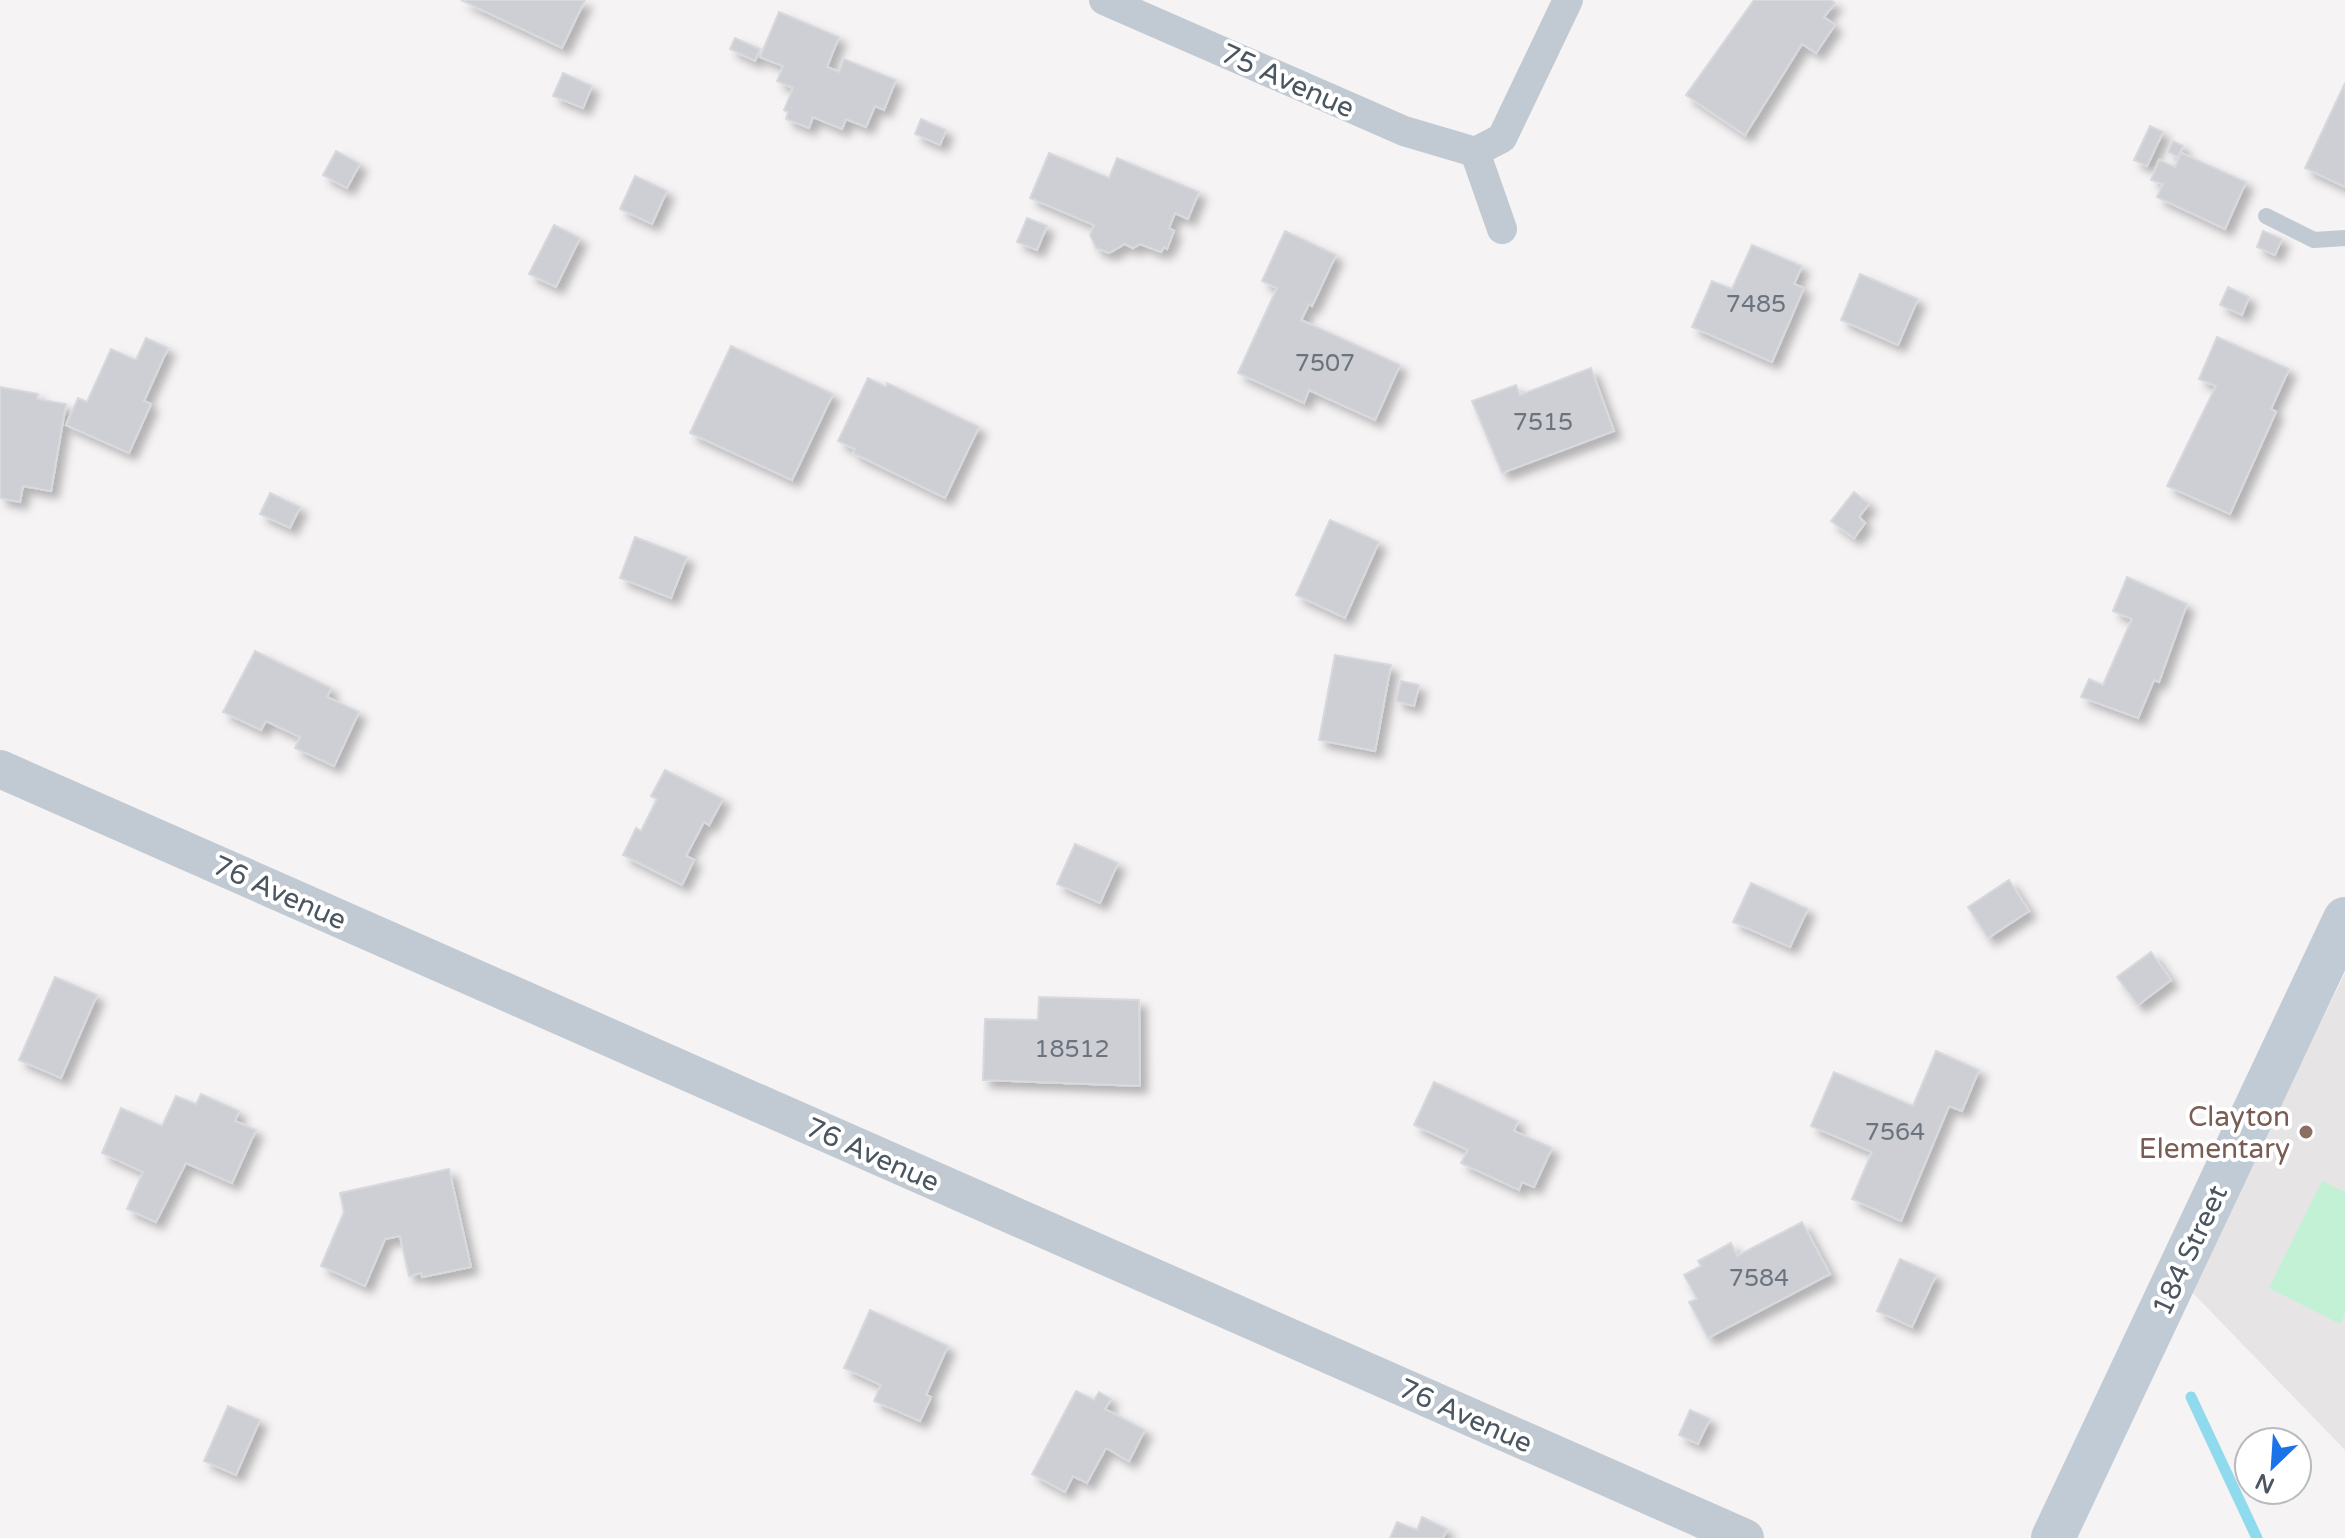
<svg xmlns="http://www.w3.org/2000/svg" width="2345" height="1538" font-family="'Varela Round',sans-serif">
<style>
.education{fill:#e6e4e5}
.green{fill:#c3f1d5}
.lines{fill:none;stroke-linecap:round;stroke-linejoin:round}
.stream{stroke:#90daee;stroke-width:11}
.building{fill:#cdcfd5;stroke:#d7d9de;stroke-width:2;filter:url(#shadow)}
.service{stroke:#c1cad2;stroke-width:16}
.minor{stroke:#c1cad2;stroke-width:30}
.tertiary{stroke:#c1cad2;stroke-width:38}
.secondary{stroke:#c1cbd6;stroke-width:44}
.education-dot{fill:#8d6e63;stroke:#fff;stroke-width:3}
.labels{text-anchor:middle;stroke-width:8;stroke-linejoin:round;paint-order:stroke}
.number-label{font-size:24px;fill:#6b747e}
.street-label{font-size:28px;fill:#4a5661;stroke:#fff}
.education-label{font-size:28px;fill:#785e54;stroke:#fff;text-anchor:end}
</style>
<defs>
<filter id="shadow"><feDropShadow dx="7" dy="7" stdDeviation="4" flood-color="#0004"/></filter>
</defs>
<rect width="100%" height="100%" fill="#f5f3f3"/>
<path class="education" d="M2345 973V1450L2190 1290Z"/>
<path class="green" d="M2322 1181 2345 1192V1314L2340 1324 2269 1288Z"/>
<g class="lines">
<path class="stream" d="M2191 1397 2257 1538"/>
</g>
<g class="building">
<path d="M461 0H585L562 48Z"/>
<path d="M1754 0H1831L1835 3 1824 17 1835 25 1816 53 1802 44 1745 135 1686 95Z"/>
<path d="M779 12 839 37 827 67 839 72 844 59 896 80 884 110 875 106 866 127 846 119 842 129 813 117 809 128 786 119 788 112 784 110 793 88 777 81 783 66 760 57Z"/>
<path d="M735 38 760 49 755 61 730 49Z"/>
<path d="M563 73 592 86 583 108 553 96Z"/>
<path d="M2345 83V187L2305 168Z"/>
<path d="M921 119 946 130 940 145 915 134Z"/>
<path d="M2150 126 2163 132 2147 166 2134 160Z"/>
<path d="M2173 141 2183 146 2178 157 2168 152Z"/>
<path d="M336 151 360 164 347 188 323 175Z"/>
<path d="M1049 153 1109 178 1117 158 1199 192 1188 219 1175 213 1169 228 1174 231 1167 249 1164 247 1161 252 1140 244 1133 248 1125 244 1109 253 1096 248 1090 235 1094 225 1030 198Z"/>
<path d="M2181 153 2246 182 2225 229 2157 197 2163 184 2151 180 2159 160 2175 167Z"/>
<path d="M635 176 667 191 652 224 620 209Z"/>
<path d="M1027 218 1047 226 1037 250 1017 242Z"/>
<path d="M554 225 580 238 556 287 529 274Z"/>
<path d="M1285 231 1336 255 1312 306 1309 304 1301 320 1400 365 1375 420 1309 390 1304 403 1238 373 1277 288 1262 281Z"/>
<path d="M2263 231 2282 239 2275 255 2257 247Z"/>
<path d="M1752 245 1802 266 1794 284 1804 288 1772 362 1692 327 1712 281 1732 289Z"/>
<path d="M1860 274 1918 299 1898 345 1841 320Z"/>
<path d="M2228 287 2249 297 2242 315 2220 305Z"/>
<path d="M2217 337 2289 369 2271 409 2276 412 2230 514 2167 486 2216 386 2199 379Z"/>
<path d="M146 338 168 348 144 401 151 404 129 453 66 425 78 398 87 402 111 349 136 360Z"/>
<path d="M731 346 833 394 792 480 690 433Z"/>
<path d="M1591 368 1614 431 1502 473 1472 401 1516 385 1520 395Z"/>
<path d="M868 378 886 387 887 383 979 427 945 498 853 453 855 449 838 441Z"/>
<path d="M0 387 38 394 37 399 66 404 51 491 23 486 20 502 0 498Z"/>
<path d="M1854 492 1869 504 1859 517 1865 523 1854 538 1831 521Z"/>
<path d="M270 493 300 507 290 528 260 514Z"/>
<path d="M1330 520 1379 542 1345 618 1296 595Z"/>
<path d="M635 537 687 557 671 598 620 578Z"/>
<path d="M2127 577 2187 604 2159 682 2154 680 2138 718 2081 697 2089 679 2103 685 2132 619 2113 611Z"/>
<path d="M255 651 331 688 327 697 359 712 334 766 295 748 300 737 266 721 261 730 223 712Z"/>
<path d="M1335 655 1391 665 1375 751 1319 740Z"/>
<path d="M1401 681 1419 685 1414 706 1396 701Z"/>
<path d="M665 770 723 799 709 825 704 822 686 856 694 860 682 885 623 855 636 828 641 831 657 799 651 796Z"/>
<path d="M1075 844 1118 863 1100 903 1057 884Z"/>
<path d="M2009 880 2029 911 1988 938 1968 907Z"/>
<path d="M1751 883 1808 909 1790 947 1733 922Z"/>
<path d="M2151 952 2171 980 2138 1005 2117 977Z"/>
<path d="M55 977 97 995 61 1078 19 1060Z"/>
<path d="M1039 997 1139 1000 1140 1086 983 1080 985 1019 1038 1020Z"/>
<path d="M1936 1051 1979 1070 1962 1111 1949 1106 1901 1221 1852 1199 1872 1152 1811 1126 1834 1072 1913 1106Z"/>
<path d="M1434 1082 1518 1121 1514 1131 1552 1148 1534 1187 1522 1182 1519 1190 1461 1163 1468 1150 1414 1125Z"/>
<path d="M201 1094 239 1111 235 1121 256 1130 232 1183 186 1163 156 1222 127 1209 143 1172 102 1153 121 1108 162 1126 176 1096 196 1104Z"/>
<path d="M449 1169 471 1267 422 1277 421 1273 409 1276 400 1236 385 1239 365 1286 321 1266 344 1212 340 1193Z"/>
<path d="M1802 1222 1830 1274 1708 1338 1689 1302 1697 1299 1684 1275 1701 1266 1698 1261 1731 1243 1737 1256Z"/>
<path d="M1900 1259 1936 1275 1912 1327 1877 1311Z"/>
<path d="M870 1310 948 1346 926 1395 931 1397 920 1421 874 1401 881 1385 844 1368Z"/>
<path d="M1076 1391 1094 1400 1099 1392 1111 1399 1105 1409 1145 1430 1129 1461 1106 1448 1087 1483 1073 1476 1065 1492 1032 1474Z"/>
<path d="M228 1406 260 1420 236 1475 204 1461Z"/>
<path d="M1690 1410 1710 1419 1698 1444 1679 1435Z"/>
<path d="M1422 1517 1447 1529 1443 1538H1390L1397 1522 1417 1530Z"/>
</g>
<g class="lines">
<path class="service" d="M2266 216 2314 240 2345 238"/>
<g class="minor">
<path d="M1104 0 1404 131 1475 152"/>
<path d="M1475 152 1502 138 1568 0"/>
<path d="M1475 152 1502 229"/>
</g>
<path class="tertiary" d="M0 769 1745 1538"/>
<path class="secondary" d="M2053 1538 2345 919"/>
</g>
<circle class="education-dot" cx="2306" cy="1132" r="8"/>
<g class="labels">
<g class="number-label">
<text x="1756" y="312">7485</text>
<text x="1325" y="371">7507</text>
<text x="1543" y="430">7515</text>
<text x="1072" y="1057">18512</text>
<text x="1895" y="1140">7564</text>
<text x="1759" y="1286">7584</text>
</g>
<g class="street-label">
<text transform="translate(1288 80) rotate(24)" y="10">75 Avenue</text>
<text transform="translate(280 892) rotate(24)" y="10">76 Avenue</text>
<text transform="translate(873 1154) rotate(24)" y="10">76 Avenue</text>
<text transform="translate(2189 1250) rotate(-65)" y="10">184 Street</text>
<text transform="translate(1466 1415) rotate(24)" y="10">76 Avenue</text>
</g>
<g class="education-label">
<text x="2290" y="1126">Clayton<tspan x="2290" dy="32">Elementary</tspan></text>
</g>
</g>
<g transform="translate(2273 1466) rotate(205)"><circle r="38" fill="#ffffff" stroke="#b7bbc0" stroke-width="2"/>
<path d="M0-6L14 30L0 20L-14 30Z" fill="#1a73e8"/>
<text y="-12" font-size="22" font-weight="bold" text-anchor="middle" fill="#4a5661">N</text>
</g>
</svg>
